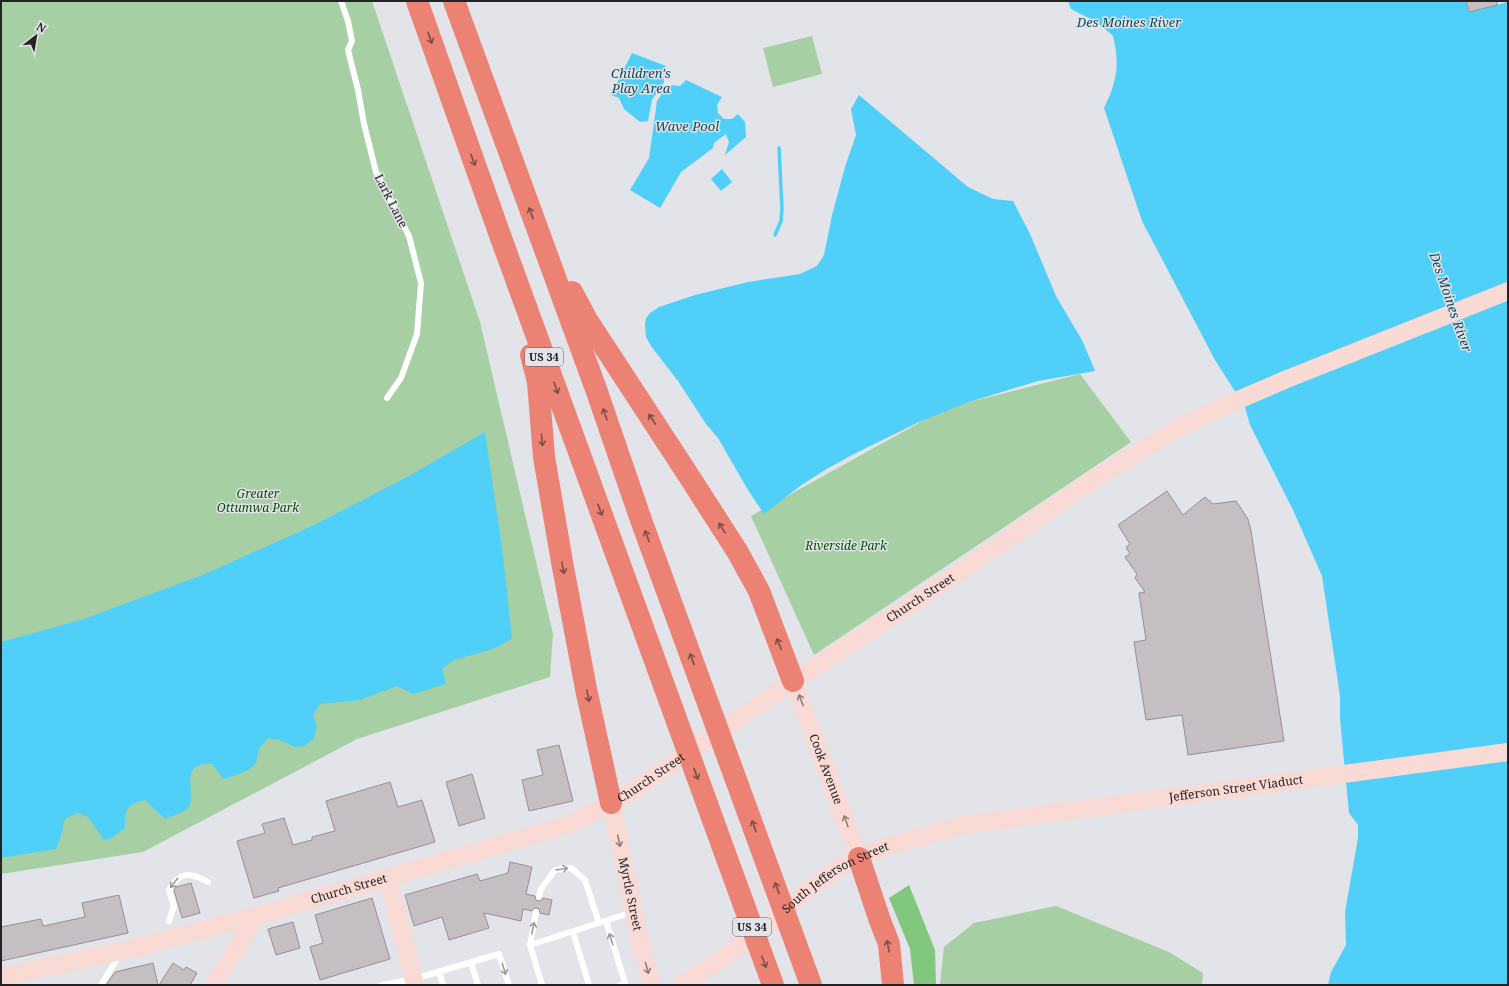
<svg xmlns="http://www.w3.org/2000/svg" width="1509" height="986" font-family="'Noto Serif',serif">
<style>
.green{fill:#a6cfa3}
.forest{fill:#81c77e}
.water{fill:#50d0f8}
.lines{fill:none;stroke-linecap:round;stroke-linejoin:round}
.stream{stroke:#50d0f8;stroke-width:3.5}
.building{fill:#c5bfc4;stroke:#968f94}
.lane{stroke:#fff;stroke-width:6}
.secondary{stroke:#f9dad5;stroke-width:18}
.highway{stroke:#eb8274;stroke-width:22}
.oneway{stroke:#7d4e49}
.oneway2{stroke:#8e7e7e}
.oneway3{stroke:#9c9c9d}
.labels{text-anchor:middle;stroke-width:3;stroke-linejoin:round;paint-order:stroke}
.shield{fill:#e3e3ea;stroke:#5d5d61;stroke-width:1}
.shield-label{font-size:11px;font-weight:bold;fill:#232326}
.street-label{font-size:12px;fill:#232326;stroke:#e3e3ea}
.park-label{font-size:12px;font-style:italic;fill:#004e04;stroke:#e3e3ea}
.water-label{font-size:13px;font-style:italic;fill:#104858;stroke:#e3e3ea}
</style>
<rect width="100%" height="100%" fill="#e3e3ea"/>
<g class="green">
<path d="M1 1H372L480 322 553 634 550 677 357 739 143 852 1 874Z"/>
<path d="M812 36 822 74 773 87 763 48Z"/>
<path d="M1080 374 1131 442 814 655 751 516 946 408Z"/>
<path d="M1056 906 1169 952 1203 973 1202 985H940L944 947 974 923Z"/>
</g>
<path class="forest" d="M909 885 935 950 936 985H914L910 949 889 898Z"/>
<g class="water">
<path d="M1068 1H1466L1469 12 1508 2V985H1328L1331 972 1346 945 1345 912 1358 838V825L1349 813 1340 719V696L1322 576 1293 510 1250 425 1245 407 1215 360 1142 221 1104 108C1117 82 1120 64 1113 36L1098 23 1071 9Z"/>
<path d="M632 53 666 66 663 72 664 82 652 100 648 121 640 122 624 109 619 98 611 95V91L617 83Z"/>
<path d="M686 80 722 97 717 105 718 113 724 119H732L738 114 745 122 746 137 725 155 729 142 726 134 714 143 713 148 681 172 660 208 630 190 649 158 657 101 668 85 680 86Z"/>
<path d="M859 95 968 187 993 199 1013 201 1030 234 1056 296 1083 342 1095 371 1038 381 966 403 917 423 852 455 825 470 800 486 764 514 748 490 718 438 706 424 678 381 651 346 646 337 645 325 646 318 650 313 659 307 695 295 748 282 800 274 817 266 824 255 832 215 845 167 856 135 851 109Z"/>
<path d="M722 169 732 182 721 191 711 179Z"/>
<path d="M485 432 503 555 512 639 493 649 454 660 442 669 446 684 413 694 397 686 360 700 320 704 313 715 317 727 314 738 305 746 295 747 280 740 268 738 259 749 256 763 250 769 234 776 223 779 212 764C175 763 199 794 188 808 183 813 171 816 165 819L145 800C127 804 125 809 125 828L112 838 104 840 88 817 77 813 65 819 61 836 56 849 1 858V642L84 619 205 574 314 525 409 476Z"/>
</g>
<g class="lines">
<path class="stream" d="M775 235 781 221 782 209 779 148"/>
</g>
<g class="building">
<path d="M1466 1H1497V5L1469 12Z"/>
<path d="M1167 491 1183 515 1205 497 1213 504 1236 501 1248 519 1251 531 1284 741 1188 755 1182 715 1146 720 1134 642 1146 640 1139 593 1145 592 1135 578 1137 574 1125 557 1130 554 1126 547 1130 544 1118 525Z"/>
<path d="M559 745 573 801 529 811 522 780 543 775 537 750Z"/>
<path d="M472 774 485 818 459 826 446 782Z"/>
<path d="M390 782 398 807 422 800 435 842 278 888 279 891 254 898 237 841 265 833 262 824 284 818 293 845 312 840V837L335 831 326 801Z"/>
<path d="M510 862 532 867 526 894 535 896 536 900 538 901 542 900 543 898 552 900 549 915 540 913 539 909 536 908 533 909 532 911 523 909 521 921 484 913 489 928 449 940 442 917 414 926 405 895 477 874 480 881 508 873Z"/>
<path d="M191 883 200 913 182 918 174 890 176 887Z"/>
<path d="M119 895 128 933 1 961V927L41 919 43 926 85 917 82 903Z"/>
<path d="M372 898 390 959 320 980 310 947 323 943 315 915Z"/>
<path d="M293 922 300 948 276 955 268 929Z"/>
<path d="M153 963 158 985H106L115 972Z"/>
<path d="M173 963 184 970 186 967 197 973 190 985H159Z"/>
</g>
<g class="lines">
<g class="lane">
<path d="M341 1 348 21 352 41 348 50 358 90 364 124 376 172 409 236 421 283 417 334 401 378 387 398"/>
<path d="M539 897 541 889 555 870 571 868 585 880 599 923"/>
<path d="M169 921 174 906 169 890C180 871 190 872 208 882"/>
<path d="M606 921 625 983 620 985"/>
<path d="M573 932 589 985"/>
<path d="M530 945 536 912"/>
<path d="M471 963 478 985"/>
<path d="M439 972 443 985"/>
<path d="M101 985 119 956"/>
<path d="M382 985 414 979 499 954 509 985"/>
<path d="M542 985 530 945 633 912"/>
</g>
<g class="secondary">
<path id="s1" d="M793 681 859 858"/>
<path id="s2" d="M611 803 641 946 652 985"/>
<path d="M388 877 415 985"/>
<path id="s3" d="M1 977 122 951 256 916 571 824 628 794 793 681 951 578 1097 477 1182 426 1224 406 1287 379 1508 291"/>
<path d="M214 985 256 916"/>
<path id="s4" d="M681 985 708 968 772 922 804 893 838 868 884 847 964 825 1508 752"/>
</g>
<g class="highway">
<path d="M417 1 501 238 773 985"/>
<path d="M454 1 596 389 641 520 811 985"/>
<path d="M572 292 587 320 685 470 737 551 759 591 793 681"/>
<path d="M531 355 538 382 544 457 562 562 586 689 611 803"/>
<path d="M859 858 879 918 889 944 893 985"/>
</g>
</g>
<defs><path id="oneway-shaft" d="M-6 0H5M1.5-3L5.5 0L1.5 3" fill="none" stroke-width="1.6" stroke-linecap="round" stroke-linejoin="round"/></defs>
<g class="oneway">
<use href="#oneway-shaft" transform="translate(430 38) rotate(71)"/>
<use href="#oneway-shaft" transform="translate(473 160) rotate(70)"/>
<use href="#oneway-shaft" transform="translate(531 213) rotate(-110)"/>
<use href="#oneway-shaft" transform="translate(556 388) rotate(70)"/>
<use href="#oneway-shaft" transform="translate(605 414) rotate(-109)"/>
<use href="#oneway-shaft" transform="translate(652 419) rotate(-123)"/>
<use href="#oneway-shaft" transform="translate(542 440) rotate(85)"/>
<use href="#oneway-shaft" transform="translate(600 510) rotate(70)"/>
<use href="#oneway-shaft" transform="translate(722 528) rotate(-122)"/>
<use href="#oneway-shaft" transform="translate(647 536) rotate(-110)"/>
<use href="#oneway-shaft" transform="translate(563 568) rotate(79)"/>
<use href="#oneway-shaft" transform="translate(779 644) rotate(-112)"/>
<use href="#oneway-shaft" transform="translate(692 659) rotate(-110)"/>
<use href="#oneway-shaft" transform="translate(588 696) rotate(78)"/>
<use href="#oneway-shaft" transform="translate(696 774) rotate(70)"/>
<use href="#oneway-shaft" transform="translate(754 826) rotate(-110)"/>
<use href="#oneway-shaft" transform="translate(777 888) rotate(-110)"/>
<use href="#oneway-shaft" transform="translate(888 946) rotate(-102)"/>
<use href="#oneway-shaft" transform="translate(764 962) rotate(70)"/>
</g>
<g class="oneway2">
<use href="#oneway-shaft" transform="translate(801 700) rotate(-111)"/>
<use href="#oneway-shaft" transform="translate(846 821) rotate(-109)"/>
<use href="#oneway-shaft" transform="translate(619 841) rotate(78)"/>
<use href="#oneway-shaft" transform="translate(647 968) rotate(74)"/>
</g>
<g class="oneway3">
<use href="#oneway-shaft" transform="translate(562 869) rotate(-9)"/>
<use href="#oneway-shaft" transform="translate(174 883) rotate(128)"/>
<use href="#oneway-shaft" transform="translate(533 928) rotate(-79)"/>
<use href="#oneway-shaft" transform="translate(611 939) rotate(-108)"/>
<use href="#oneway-shaft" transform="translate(504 969) rotate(73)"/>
</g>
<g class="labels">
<g class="shield">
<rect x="525" y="348" width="38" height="18" rx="3"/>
<rect x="733" y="918" width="38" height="18" rx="3"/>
</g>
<g class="shield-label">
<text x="544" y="361">US 34</text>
<text x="752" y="931">US 34</text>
</g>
<g class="street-label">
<text transform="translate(391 201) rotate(63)" y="4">Lark Lane</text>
<text dy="4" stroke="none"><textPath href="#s3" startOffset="1007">Church Street</textPath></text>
<text dy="4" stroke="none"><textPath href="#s1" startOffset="94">Cook Avenue</textPath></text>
<text dy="4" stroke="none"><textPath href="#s3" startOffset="683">Church Street</textPath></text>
<text dy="4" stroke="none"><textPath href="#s4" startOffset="604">Jefferson Street Viaduct</textPath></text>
<text dy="4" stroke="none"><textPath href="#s4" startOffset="189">South Jefferson Street</textPath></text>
<text dy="4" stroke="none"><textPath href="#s3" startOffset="359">Church Street</textPath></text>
<text dy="4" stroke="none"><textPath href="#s2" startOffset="93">Myrtle Street</textPath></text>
</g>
<g class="park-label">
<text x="258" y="498">Greater<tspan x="258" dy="14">Ottumwa Park</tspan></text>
<text x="846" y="550">Riverside Park</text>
</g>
<g class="water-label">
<text x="1129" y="27">Des Moines River</text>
<text x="641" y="78">Children's<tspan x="641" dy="15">Play Area</tspan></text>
<text x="687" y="131">Wave Pool</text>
<text transform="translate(1451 302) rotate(71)" y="5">Des Moines River</text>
</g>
</g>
<rect width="1509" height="986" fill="none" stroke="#232326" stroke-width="4"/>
<g transform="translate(36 36) rotate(31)" stroke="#e3e3ea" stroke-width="3" paint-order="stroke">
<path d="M0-3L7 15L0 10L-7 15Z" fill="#232326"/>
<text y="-6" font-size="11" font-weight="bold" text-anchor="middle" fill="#232326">N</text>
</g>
</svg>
